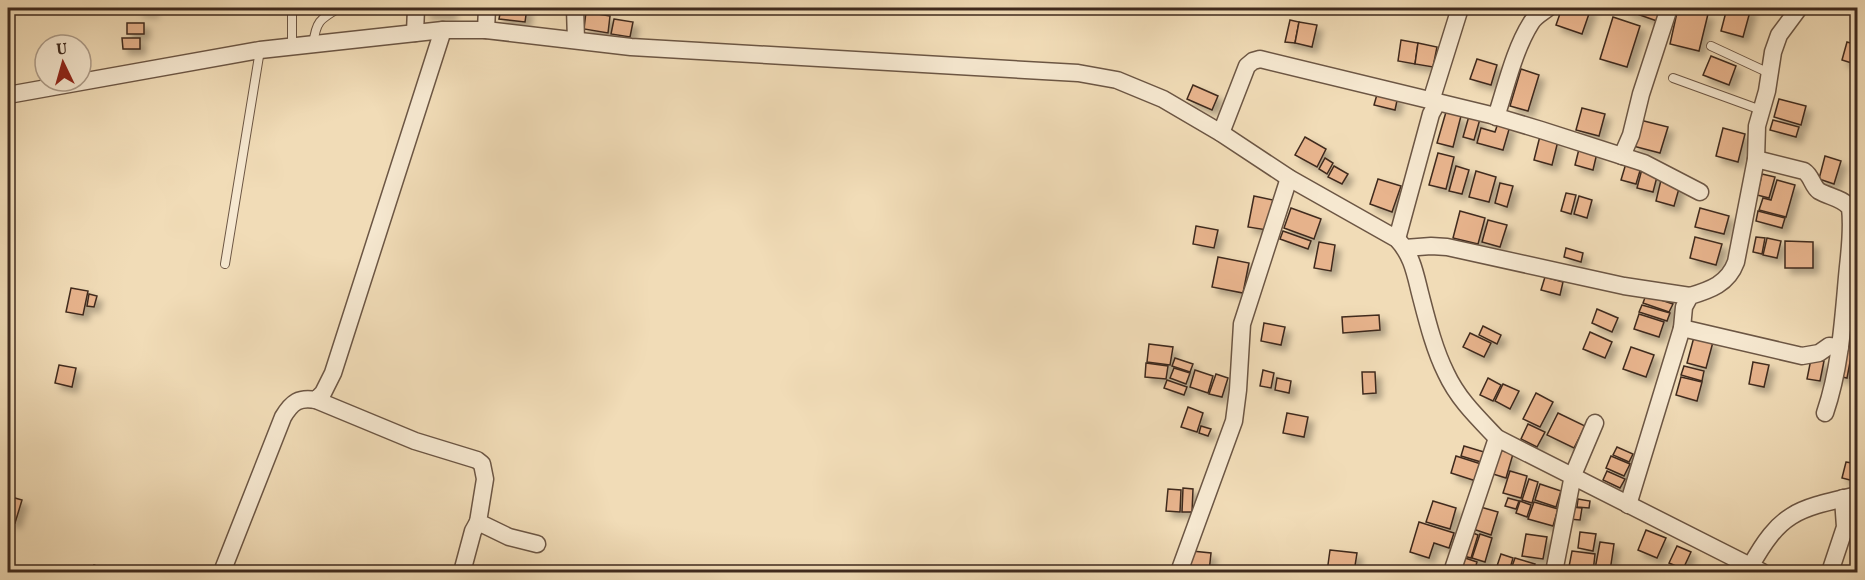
<svg xmlns="http://www.w3.org/2000/svg" width="1865" height="580" font-family="Vollkorn,serif">
<style>
.building{fill:#e8b48d;stroke:#3f2a1e;stroke-width:1.5;filter:url(#shadow)}
.lines{fill:none;stroke-linecap:round;stroke-linejoin:round}
.lane-casing{stroke:#6c5644;stroke-width:10}
.street-casing{stroke:#6c5644;stroke-width:19}
.lane{stroke:#f6e8d0;stroke-width:8}
.street{stroke:#f6e8d0;stroke-width:16}
</style>
<defs>
<filter id="shadow"><feDropShadow dx="5.5" dy="5.5" stdDeviation="3" flood-color="#0004"/></filter>
</defs>
<rect width="100%" height="100%" fill="#f1dcb7"/>
<filter id="stains"><feTurbulence type="fractalNoise" baseFrequency=".00333" numOctaves="4"/><feColorMatrix values="0 0 0 0 .2 0 0 0 0 .09 0 0 0 0 .02 0 0 0 .5 -.17"/></filter>
<radialGradient id="worn" r=".72"><stop offset=".6" stop-color="#630" stop-opacity="0"/><stop offset="1" stop-color="#630" stop-opacity=".3"/></radialGradient>
<g class="building">
<path d="M138 8H153V12L138 11Z"/>
<path d="M426 8H451V14L425 13Z"/>
<path d="M501 8H527L525 22 499 19Z"/>
<path d="M1562 8H1591L1582 34 1556 25Z"/>
<path d="M1626 8H1639L1637 14 1625 10Z"/>
<path d="M1639 8H1662L1657 21 1637 14Z"/>
<path d="M1678 8 1708 14 1699 51 1670 44Z"/>
<path d="M1727 8H1751L1743 37 1721 31Z"/>
<path d="M586 12 610 16 608 33 584 29Z"/>
<path d="M1613 17 1640 26 1627 67 1600 59Z"/>
<path d="M614 19 633 22 630 37 611 34Z"/>
<path d="M1290 20 1299 22 1295 43 1285 42Z"/>
<path d="M1299 22 1317 25 1312 47 1295 43Z"/>
<rect x="127" y="23" width="17" height="11"/>
<path d="M122 38H140V49H123Z"/>
<path d="M1401 40 1418 43 1415 64 1398 61Z"/>
<path d="M1847 42 1858 45V65L1842 60Z"/>
<path d="M1418 43 1437 47 1433 67 1415 64Z"/>
<path d="M1711 56 1736 66 1729 85 1703 75Z"/>
<path d="M1477 59 1497 65 1491 85 1470 79Z"/>
<path d="M1521 69 1539 75 1528 111 1510 106Z"/>
<path d="M1193 85 1218 96 1212 110 1187 99Z"/>
<path d="M1378 91 1398 96 1395 110 1374 105Z"/>
<path d="M1779 99 1806 106 1801 125 1774 117Z"/>
<path d="M1582 108 1605 114 1599 136 1576 130Z"/>
<path d="M1446 112 1461 116 1453 147 1437 143Z"/>
<path d="M1469 116 1480 119 1474 140 1463 137Z"/>
<path d="M1640 120 1668 127 1660 153 1633 146Z"/>
<path d="M1773 120 1799 127 1796 137 1770 130Z"/>
<path d="M1498 123 1510 126 1503 150 1477 143 1481 128 1495 132Z"/>
<path d="M1723 128 1745 134 1738 162 1716 156Z"/>
<path d="M1540 136 1558 141 1552 165 1534 160Z"/>
<path d="M1305 137 1326 149 1317 167 1295 155Z"/>
<path d="M1579 149 1597 153 1593 170 1575 165Z"/>
<path d="M1438 153 1454 157 1446 189 1429 185Z"/>
<path d="M1825 156 1841 161 1834 184 1819 179Z"/>
<path d="M1325 158 1333 163 1327 174 1319 169Z"/>
<path d="M1627 160 1642 164 1636 184 1621 180Z"/>
<path d="M1334 166 1348 174 1342 184 1328 177Z"/>
<path d="M1456 166 1469 170 1462 194 1449 191Z"/>
<path d="M1642 169 1658 173 1653 192 1637 188Z"/>
<path d="M1476 171 1496 177 1489 202 1469 197Z"/>
<path d="M1762 174 1775 177 1769 198 1757 195Z"/>
<path d="M1378 179 1401 186 1392 212 1370 204Z"/>
<path d="M1661 180 1680 185 1674 206 1656 201Z"/>
<path d="M1777 180 1795 185 1786 217 1759 210 1763 198 1771 200Z"/>
<path d="M1500 183 1513 186 1507 207 1495 203Z"/>
<path d="M1566 193 1576 195 1571 214 1561 211Z"/>
<path d="M1254 196 1273 200 1267 230 1248 227Z"/>
<path d="M1579 196 1592 200 1587 218 1574 214Z"/>
<path d="M1291 208 1321 219 1314 239 1284 228Z"/>
<path d="M1700 208 1729 216 1724 234 1695 227Z"/>
<path d="M1460 211 1485 218 1478 244 1453 238Z"/>
<path d="M1758 211 1785 218 1782 228 1756 221Z"/>
<path d="M1488 220 1507 225 1500 247 1482 242Z"/>
<path d="M1196 226 1218 230 1214 248 1193 244Z"/>
<path d="M1283 231 1311 241 1308 249 1280 239Z"/>
<path d="M1695 237 1722 244 1716 265 1690 258Z"/>
<path d="M1756 237 1765 238 1762 254 1753 252Z"/>
<path d="M1767 238 1781 241 1777 258 1763 255Z"/>
<path d="M1785 241 1813 242V268H1785Z"/>
<path d="M1319 242 1335 245 1331 271 1314 268Z"/>
<path d="M1566 248 1583 253 1581 262 1564 257Z"/>
<path d="M1218 257 1249 263 1243 293 1212 287Z"/>
<path d="M1545 277 1563 282 1560 295 1541 290Z"/>
<path d="M71 288 88 291 83 315 66 312Z"/>
<path d="M89 294 97 296 94 307 87 306Z"/>
<path d="M1646 295 1673 304 1669 312 1643 303Z"/>
<path d="M1642 305 1670 313 1667 321 1639 312Z"/>
<path d="M1597 309 1618 318 1612 332 1592 323Z"/>
<path d="M1639 314 1664 322 1659 337 1634 329Z"/>
<path d="M1379 315 1380 330 1343 333 1342 317Z"/>
<path d="M1264 323 1285 327 1281 345 1261 341Z"/>
<path d="M1483 326 1501 335 1497 344 1479 335Z"/>
<path d="M1590 332 1612 342 1605 358 1583 349Z"/>
<path d="M1470 333 1491 343 1484 357 1463 347Z"/>
<path d="M1694 337 1713 342 1706 368 1687 363Z"/>
<path d="M1844 339 1854 341 1847 378 1837 376Z"/>
<path d="M1857 341H1858V379L1850 378Z"/>
<path d="M1149 344 1173 347 1170 365 1147 362Z"/>
<path d="M1631 347 1654 355 1646 377 1623 369Z"/>
<path d="M1175 358 1193 364 1190 372 1172 366Z"/>
<path d="M1811 359 1824 361 1820 381 1807 379Z"/>
<path d="M1753 362 1769 365 1764 387 1749 384Z"/>
<path d="M1146 363 1168 366 1166 379 1145 377Z"/>
<path d="M59 365 76 368 72 387 55 383Z"/>
<path d="M1684 366 1704 371 1702 381 1681 375Z"/>
<path d="M1174 368 1190 373 1186 384 1170 378Z"/>
<path d="M1195 370 1213 376 1208 393 1190 387Z"/>
<path d="M1263 370 1274 373 1271 388 1260 386Z"/>
<path d="M1362 372H1375L1376 393 1363 394Z"/>
<path d="M1216 374 1228 378 1222 397 1209 394Z"/>
<path d="M1681 377 1702 382 1697 401 1676 395Z"/>
<path d="M1277 378 1291 381 1289 393 1275 390Z"/>
<path d="M1488 378 1501 385 1493 401 1480 395Z"/>
<path d="M1167 380 1187 387 1184 395 1164 388Z"/>
<path d="M1503 384 1519 391 1510 409 1495 401Z"/>
<path d="M1536 393 1553 402 1540 427 1523 419Z"/>
<path d="M1188 407 1203 413 1197 432 1181 427Z"/>
<path d="M1287 413 1308 417 1304 437 1283 433Z"/>
<path d="M1558 413 1585 426 1574 448 1547 435Z"/>
<path d="M1528 424 1545 432 1537 447 1521 439Z"/>
<path d="M1201 426 1211 429 1208 436 1199 433Z"/>
<path d="M1464 446 1484 452 1481 462 1461 456Z"/>
<path d="M1617 447 1633 454 1629 462 1613 455Z"/>
<path d="M1500 450 1513 454 1506 478 1493 474Z"/>
<path d="M1456 456 1481 464 1476 481 1451 473Z"/>
<path d="M1611 456 1630 464 1624 476 1606 468Z"/>
<path d="M1846 462 1858 464V482L1842 478Z"/>
<path d="M1510 471 1527 476 1521 498 1503 493Z"/>
<path d="M1607 471 1625 479 1620 488 1603 480Z"/>
<path d="M1529 479 1538 482 1532 503 1522 500Z"/>
<path d="M1540 484 1561 491 1556 507 1535 500Z"/>
<path d="M1183 488 1193 489 1192 512H1182Z"/>
<path d="M1168 489 1181 490 1180 512 1166 511Z"/>
<path d="M8 496 22 500 15 523 8 520Z"/>
<path d="M1508 498 1519 501 1516 509 1505 506Z"/>
<path d="M1578 499 1590 501 1589 508 1577 507Z"/>
<path d="M1433 501 1456 508 1450 529 1426 522Z"/>
<path d="M1520 501 1531 505 1527 517 1516 513Z"/>
<path d="M1534 502 1558 509 1553 526 1528 519Z"/>
<path d="M1477 506 1498 512 1491 535 1470 528Z"/>
<path d="M1571 507 1582 508 1580 520 1569 519Z"/>
<path d="M1419 522 1454 533 1449 548 1434 543 1429 558 1410 552Z"/>
<path d="M1646 530 1666 538 1657 558 1638 550Z"/>
<path d="M1468 531 1478 535 1471 558 1460 555Z"/>
<path d="M1580 532 1596 534 1593 551 1578 548Z"/>
<path d="M1480 534 1492 538 1485 562 1472 558Z"/>
<path d="M1526 534 1547 537 1543 559 1522 556Z"/>
<path d="M1600 542 1614 544 1610 571 1595 569Z"/>
<path d="M1677 546 1691 552 1683 569 1669 563Z"/>
<path d="M1330 550 1357 553 1354 572H1327Z"/>
<path d="M1192 551 1211 553 1209 572H1190Z"/>
<path d="M1572 551 1595 554 1593 572H1568Z"/>
<path d="M1501 554 1513 558 1509 572H1495Z"/>
<path d="M1459 556 1477 562 1474 572 1456 568Z"/>
<path d="M1515 558 1535 564 1532 572H1510Z"/>
<path d="M94 565 109 571V572H92Z"/>
<path d="M1213 567 1232 569 1231 572H1212Z"/>
</g>
<g class="lines">
<g class="lane-casing">
<g id="lane">
<path d="M292 8V47"/>
<path d="M313 45C316 21 320 19 339 8"/>
<path d="M1711 46 1769 73"/>
<path d="M1673 78 1761 110"/>
<path d="M225 264 260 50"/>
</g>
</g>
<g class="street-casing">
<g id="street">
<path d="M575 8 576 40"/>
<path d="M486 30 487 8"/>
<path d="M415 33 416 8"/>
<path d="M8 95 260 50 443 30H486L631 47 1078 73 1117 80 1163 99 1221 133 1289 178 1397 239C1412 255 1415 273 1420 293 1427 320 1434 349 1446 373 1458 399 1477 417 1497 438L1762 572"/>
<path d="M1431 101 1460 8"/>
<path d="M1496 117C1506 87 1514 50 1531 23 1535 16 1542 13 1548 8"/>
<path d="M1221 133 1247 66 1253 61 1260 59 1491 115 1541 130 1644 163 1700 192"/>
<path d="M1622 156 1631 135 1641 94 1669 8"/>
<path d="M1756 159 1804 171C1812 176 1812 186 1819 191 1829 197 1843 198 1850 208 1853 231 1849 254 1847 277 1843 322 1840 369 1825 413"/>
<path d="M1397 239 1431 114 1437 103"/>
<path d="M1405 248 1431 246 1447 247 1624 286 1690 296"/>
<path d="M1682 328 1802 356 1819 353 1829 346 1840 347"/>
<path d="M316 400 415 441 477 460 482 464 485 479 478 522 509 537 537 544"/>
<path d="M1628 505 1682 328 1684 307 1690 296C1710 290 1728 284 1736 262L1756 159 1757 126 1767 91 1773 52 1779 35 1799 8"/>
<path d="M1750 567C1781 511 1797 509 1858 495"/>
<path d="M222 572 283 417C292 402 299 397 316 400L323 393 333 373 443 30"/>
<path d="M462 572 473 531 478 522"/>
<path d="M1179 572 1234 421 1238 390 1242 324 1289 178"/>
<path d="M1452 572 1497 438"/>
<path d="M1554 572 1573 475 1595 423"/>
<path d="M1830 572 1845 527 1843 498"/>
</g>
</g>
<use href="#lane" class="lane"/>
<use href="#street" class="street"/>
</g>
<rect width="1865" height="580" fill="none" stroke="#f1dcb7" stroke-width="30"/>
<rect x="9" y="9" width="1847" height="562" fill="none" stroke="#3f2a1e" stroke-width="3"/>
<rect x="15" y="15" width="1835" height="550" fill="none" stroke="#3f2a1e" stroke-width="1.5"/>
<g transform="translate(63 63) rotate(355)"><circle r="28" fill="#f6e8d0" stroke="#ad9c89" stroke-width="1.5"/>
<path d="M0-4.5L10 22L0 15L-10 22Z" fill="#8f2418"/>
<text y="-9" font-size="16" font-weight="bold" text-anchor="middle" fill="#3f2a1e">U</text>
</g>
<rect width="100%" height="100%" filter="url(#stains)"/>
<rect width="100%" height="100%" fill="url(#worn)"/>
</svg>
